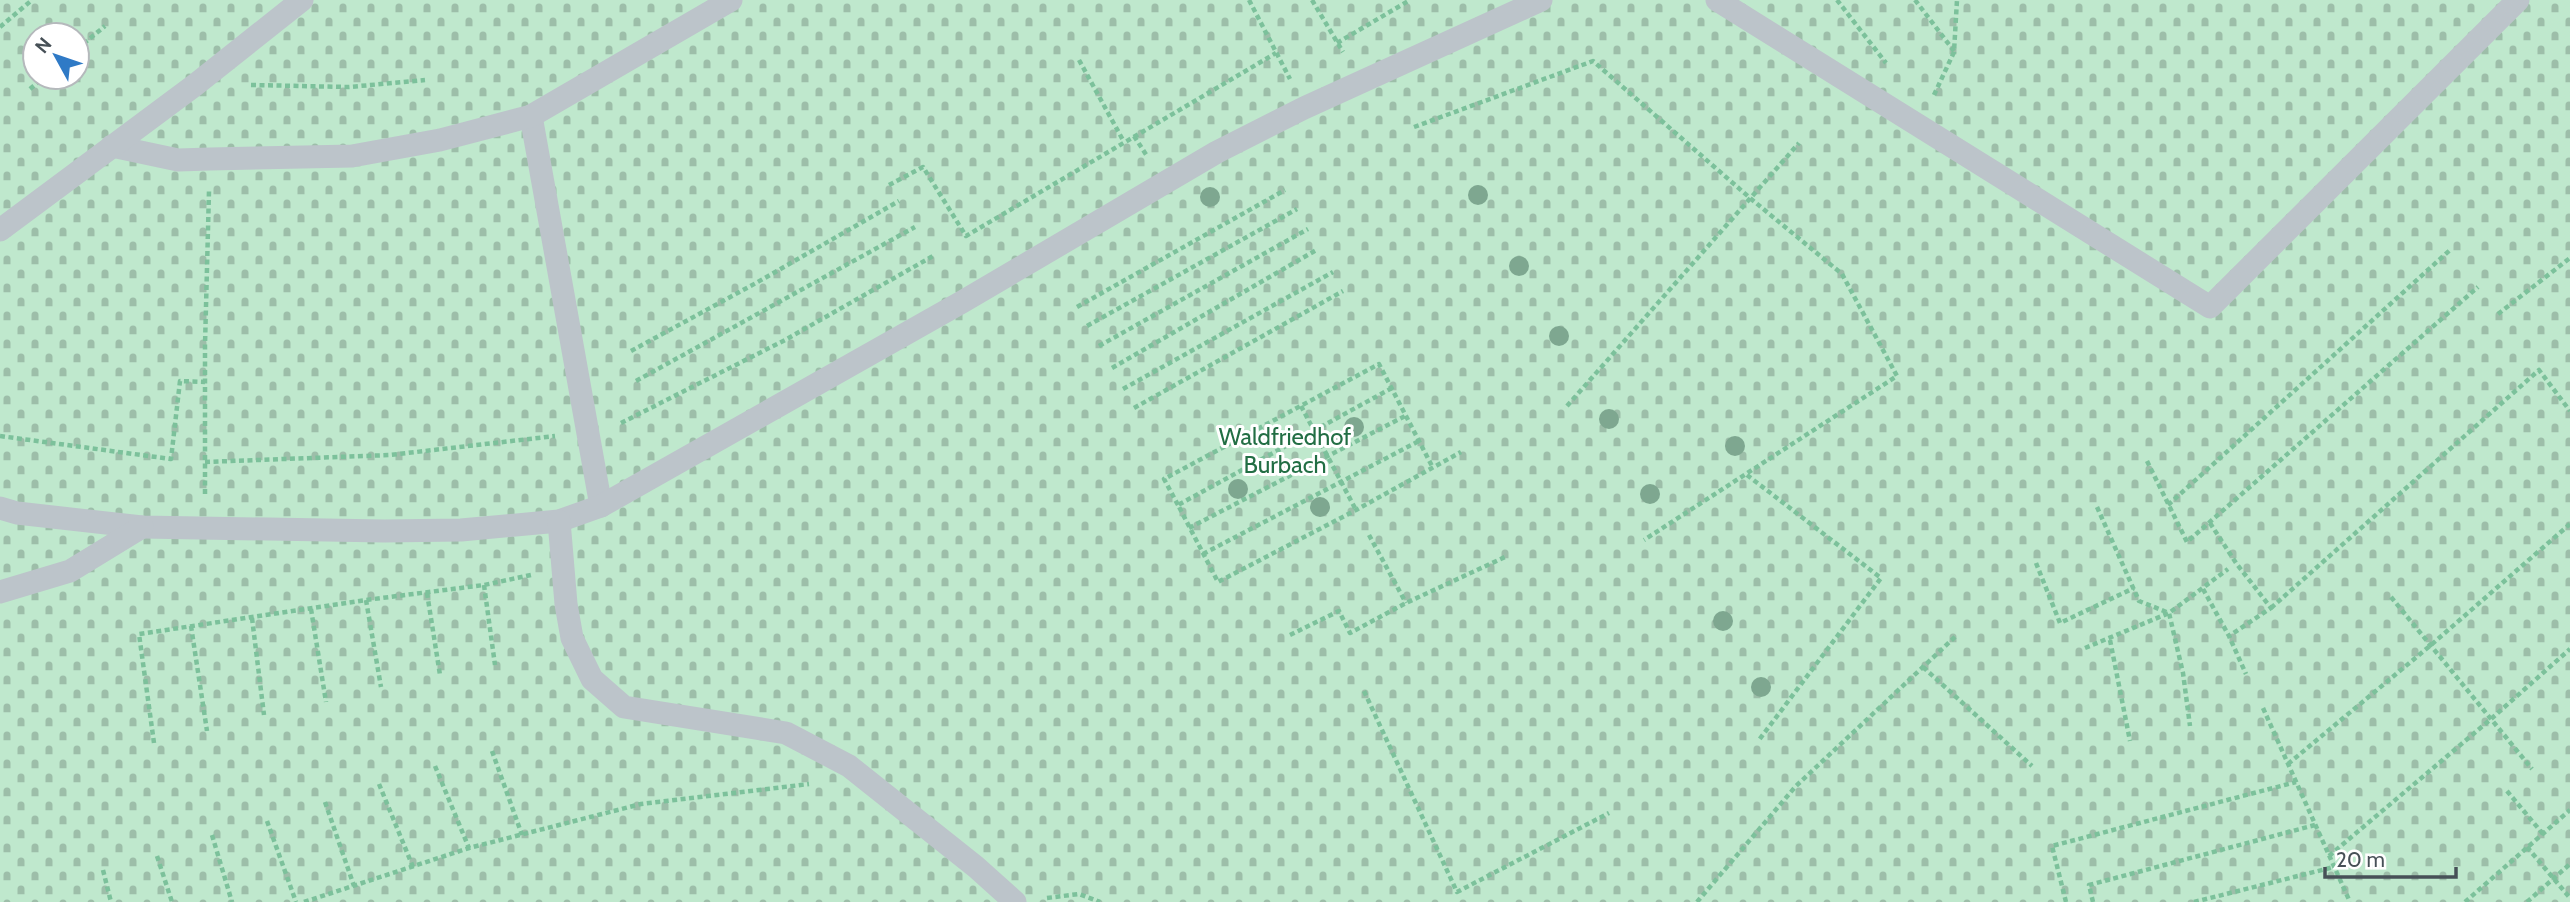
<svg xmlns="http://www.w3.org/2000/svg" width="2570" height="902" font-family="Cabin,sans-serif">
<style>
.cemetery{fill:url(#cemetery-stones);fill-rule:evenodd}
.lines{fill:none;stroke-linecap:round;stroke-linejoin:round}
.path{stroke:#7cc19b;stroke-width:4.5;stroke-dasharray:5 3.5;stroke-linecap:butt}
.lane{stroke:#bcc4ca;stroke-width:23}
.tree{fill:#7ea790}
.labels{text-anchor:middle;stroke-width:6;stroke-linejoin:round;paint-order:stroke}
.park-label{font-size:24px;fill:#226e44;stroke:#fff}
</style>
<defs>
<pattern id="cemetery-stones" width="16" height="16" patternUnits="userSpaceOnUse" patternTransform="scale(1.75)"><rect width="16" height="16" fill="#bfe8cd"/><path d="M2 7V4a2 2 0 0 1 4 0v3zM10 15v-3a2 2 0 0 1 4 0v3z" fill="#9dbea9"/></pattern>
</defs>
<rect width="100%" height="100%" fill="#efeced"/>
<path class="cemetery" d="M0 0H2570V902H0ZM35 35H77V77H35Z"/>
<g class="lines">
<g class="path">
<path d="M1249 0 1290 79"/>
<path d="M1312 0 1343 52"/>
<path d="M1837 0 1886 63"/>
<path d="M1915 0 1954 51"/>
<path d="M0 27 32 0"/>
<path d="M1337 43 1410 0"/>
<path d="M77 49 105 26"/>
<path d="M1079 60 1124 142"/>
<path d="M251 85 349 87 425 80"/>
<path d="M30 89 44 77"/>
<path d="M1934 95 1954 52 1957 0"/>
<path d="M1414 127 1593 61 1750 198 1842 274 1897 376 1644 540"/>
<path d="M1134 136 1147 156"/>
<path d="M889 185 923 167 966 236 1276 53"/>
<path d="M1077 307 1285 190"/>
<path d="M2498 314 2570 258"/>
<path d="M1087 326 1297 209"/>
<path d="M1099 346 1308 229"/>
<path d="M631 351 756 283 899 201"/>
<path d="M1112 368 1318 249"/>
<path d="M636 381 915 227"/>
<path d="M1392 388 1178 505 1218 582 1356 510 1461 452"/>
<path d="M1123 389 1333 272"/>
<path d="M1301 406 1356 510"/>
<path d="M1567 406 1799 143"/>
<path d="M1134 408 1343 291"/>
<path d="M621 423 785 340 933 256"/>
<path d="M0 436 171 459 180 381 205 382"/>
<path d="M2147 461 2187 542 2478 287"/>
<path d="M205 462 390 455 555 436"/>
<path d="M1747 475 1881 578 1759 740"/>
<path d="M205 494V345L209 191"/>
<path d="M1178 505 1164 479 1379 364 1433 468"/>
<path d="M2168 505 2450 250"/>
<path d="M2097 507 2139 601 2169 613 2183 673 2190 726"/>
<path d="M2210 523 2236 563 2271 608 2229 636"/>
<path d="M1189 528 1407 415"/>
<path d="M1369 535 1406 603"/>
<path d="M1203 554 1419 441"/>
<path d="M2036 563 2060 623 2134 588"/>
<path d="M484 585 495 665"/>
<path d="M2203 589 2229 636 2246 674"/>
<path d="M427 593 440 675"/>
<path d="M2391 597 2532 769"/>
<path d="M366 600 381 687"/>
<path d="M2271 608 2539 370 2570 411"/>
<path d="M311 609 326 702"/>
<path d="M252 618 264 715"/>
<path d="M191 626 207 731"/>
<path d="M1290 635 1339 611 1350 633 1406 603 1505 557"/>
<path d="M2110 640 2130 741"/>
<path d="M2085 648 2169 613 2228 569"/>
<path d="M1923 667 2032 766"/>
<path d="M1364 691 1457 892 1609 813"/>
<path d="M2263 708 2350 902"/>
<path d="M154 743 139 634 366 600 484 585 531 575"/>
<path d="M492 751 522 835"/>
<path d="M2288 764 2431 645 2570 524"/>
<path d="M435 766 469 848"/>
<path d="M379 784 413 867"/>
<path d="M2507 791 2543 834"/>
<path d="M325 802 354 886"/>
<path d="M267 821 296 902"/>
<path d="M212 835 232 902"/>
<path d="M2527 847 2570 898"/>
<path d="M157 856 172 902"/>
<path d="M2329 856 2491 719 2570 649"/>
<path d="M103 870 111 902"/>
<path d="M1047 898 1079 894 1100 902"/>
<path d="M304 902 469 848 641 804 809 784"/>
<path d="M1697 902 1796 786 1956 636"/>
<path d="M2066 902 2052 846 2296 782"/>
<path d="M2093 902 2089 885 2315 825"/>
<path d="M2194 902 2334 867"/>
<path d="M2465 902 2570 810"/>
<path d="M2527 902 2570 864"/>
</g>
<g class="lane">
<path d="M1717 0 2210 307 2518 0"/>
<path d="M531 116 601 506"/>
<path d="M112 146 178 160 210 159 352 156 440 140 531 116 731 0"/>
<path d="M0 230 195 85 302 0"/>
<path d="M0 508 17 513 142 527 384 531 461 530 559 521 601 506 962 302 1217 152 1304 108 1541 0"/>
<path d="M559 521 566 604 572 638 592 679 624 707 786 733 849 766 976 867 1015 902"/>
<path d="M0 592 70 571 142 527"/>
</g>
</g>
<g class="tree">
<circle cx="1478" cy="195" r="10"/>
<circle cx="1210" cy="197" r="10"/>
<circle cx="1519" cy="266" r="10"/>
<circle cx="1559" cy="336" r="10"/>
<circle cx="1609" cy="419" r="10"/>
<circle cx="1354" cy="427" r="10"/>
<circle cx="1735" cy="446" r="10"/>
<circle cx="1238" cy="489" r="10"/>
<circle cx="1650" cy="494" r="10"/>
<circle cx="1320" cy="507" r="10"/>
<circle cx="1723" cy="621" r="10"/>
<circle cx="1761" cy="687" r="10"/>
</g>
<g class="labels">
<g class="park-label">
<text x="1285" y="445">Waldfriedhof<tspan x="1285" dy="28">Burbach</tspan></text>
</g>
</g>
<g transform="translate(56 56) rotate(310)"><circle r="33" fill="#ffffff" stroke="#b5b9bc" stroke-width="2"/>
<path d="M0-5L12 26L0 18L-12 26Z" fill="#2f7ac6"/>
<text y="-10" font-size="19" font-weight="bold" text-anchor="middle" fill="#475057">N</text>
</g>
<path d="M2325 867v10h131v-10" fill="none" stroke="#475057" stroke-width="3.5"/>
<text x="2336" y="867" font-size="21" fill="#475057" stroke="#ffffff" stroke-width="5" paint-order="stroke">20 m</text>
</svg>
